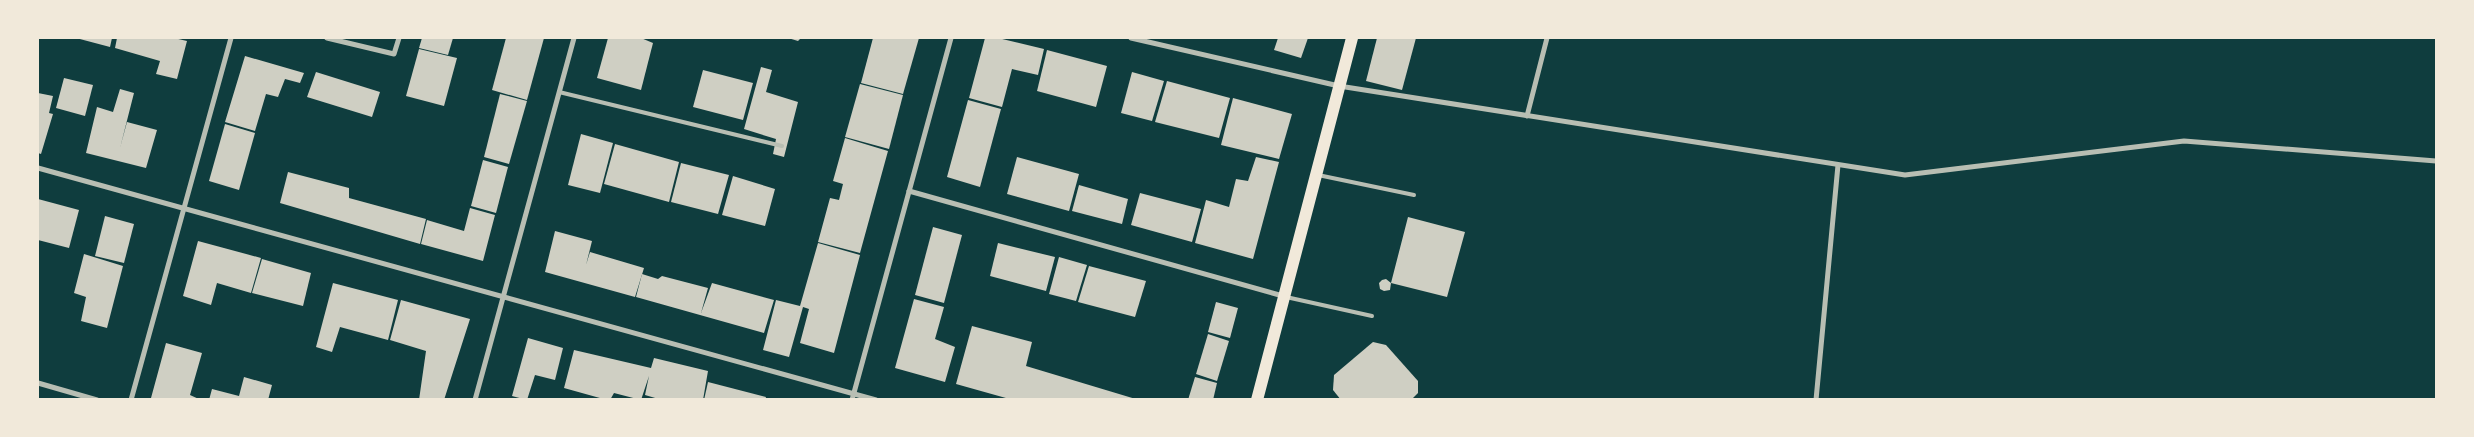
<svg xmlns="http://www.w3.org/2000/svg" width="2474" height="437" font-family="'Alegreya Sans',sans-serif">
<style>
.building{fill:#cfcfc3}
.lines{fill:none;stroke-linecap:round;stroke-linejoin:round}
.service{stroke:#b8beb3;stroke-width:4}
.minor{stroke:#b8beb3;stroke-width:5}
.primary{stroke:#f1e9da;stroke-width:12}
</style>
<rect width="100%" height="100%" fill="#0f3d3e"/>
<g class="building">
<path d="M76 38H112L110 47Z"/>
<path d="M117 38H174L187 41 177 79 156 74 160 61 115 48Z"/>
<path d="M422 38H453L448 55 419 48Z"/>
<path d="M506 38H544L527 100 492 90Z"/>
<path d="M608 38H641L653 43 641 90 597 78Z"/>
<path d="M788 38H801L798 41Z"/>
<path d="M873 38H919L903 94 861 83Z"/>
<path d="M985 38H998L1044 49 1038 75 1012 69 1002 107 969 98Z"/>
<path d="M1278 38H1308L1301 58 1274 50Z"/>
<path d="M1377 38H1416L1402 90 1366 81Z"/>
<path d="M419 49 457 58 444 106 406 96Z"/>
<path d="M1047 50 1107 66 1096 107 1037 91Z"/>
<path d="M245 56 304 73 300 83 285 79 278 97 266 94 255 131 225 122Z"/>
<path d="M761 67 772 70 766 92 798 102 784 157 773 154 776 139 744 129Z"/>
<path d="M703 70 753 83 743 120 693 107Z"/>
<path d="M316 72 380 92 372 117 307 97Z"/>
<path d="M1132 72 1164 81 1152 121 1121 113Z"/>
<path d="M64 78 93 85 85 116 56 108Z"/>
<path d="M1167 81 1230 98 1219 138 1155 122Z"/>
<path d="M860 84 903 95 889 149 845 137Z"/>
<path d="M120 89 134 93 120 148 127 122 157 130 146 168 86 153 97 107 113 112Z"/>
<path d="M38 93 53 96 49 113 53 114 41 154 38 153Z"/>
<path d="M500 94 527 101 509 164 484 157Z"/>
<path d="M1233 98 1292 114 1279 159 1221 145Z"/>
<path d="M968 100 1001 109 980 187 947 177Z"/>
<path d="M225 124 255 133 239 190 209 181Z"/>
<path d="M581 134 613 143 600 193 568 185Z"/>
<path d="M845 138 888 151 860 253 818 242 830 198 839 200 843 184 833 181Z"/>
<path d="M615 144 679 162 669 202 604 184Z"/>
<path d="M1017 157 1079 174 1069 211 1007 194Z"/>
<path d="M1256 157 1279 162 1253 259 1195 243 1206 200 1229 207 1236 179 1248 181Z"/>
<path d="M483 160 508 167 496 213 471 206Z"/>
<path d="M681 163 729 175 718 214 671 202Z"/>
<path d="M288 172 349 188V198L426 219 420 244 280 203Z"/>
<path d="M733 176 775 189 765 226 722 215Z"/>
<path d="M1079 185 1128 199 1122 224 1072 211Z"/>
<path d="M1140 193 1201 209 1192 242 1131 225Z"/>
<path d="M38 199 79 210 69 248 38 240Z"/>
<path d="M470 208 495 215 483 261 421 244 427 220 464 231Z"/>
<path d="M105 216 134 224 124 263 95 256Z"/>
<path d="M1408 217 1465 232 1447 297 1391 283 1390 290 1384 291 1380 289 1379 283 1382 280 1386 279 1391 283Z"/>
<path d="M933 227 962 235 944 303 915 295Z"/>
<path d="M555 231 592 241 586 265 590 252 644 268 635 297 545 272Z"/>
<path d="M198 241 261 258 251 293 217 283 211 305 183 296Z"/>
<path d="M818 243 860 255 834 353 800 343 809 309 803 307 789 357 763 350 776 300 800 306Z"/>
<path d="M998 243 1055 257 1046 291 990 276Z"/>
<path d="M84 254 123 266 107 328 81 321 86 297 74 293Z"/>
<path d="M1059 257 1087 265 1076 301 1049 294Z"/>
<path d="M262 259 311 273 303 306 252 293Z"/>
<path d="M1089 266 1146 281 1135 317 1078 302Z"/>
<path d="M642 274 658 279 662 276 708 288 701 313 712 283 774 300 764 333 636 297Z"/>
<path d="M333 283 398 300 388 340 340 327 332 352 316 347Z"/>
<path d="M914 299 944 307 935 339 955 347 945 382 895 368Z"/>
<path d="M401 300 470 319 444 400H419L426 351 390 340Z"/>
<path d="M1216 302 1238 308 1230 338 1208 332Z"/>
<path d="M972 326 1032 342 1026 366 1139 400H1013L956 384Z"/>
<path d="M1208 334 1229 341 1217 381 1196 374Z"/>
<path d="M528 338 563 348 555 380 535 375 527 400 512 396Z"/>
<path d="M1373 342 1386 345 1418 381V393L1411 400H1341L1333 390 1334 375Z"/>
<path d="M166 343 202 353 190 395 201 400 151 398Z"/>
<path d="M574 350 651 368 654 358 708 371 703 400H662L645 395 649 376 641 400 614 393 610 400H607L564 388Z"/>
<path d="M244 377 272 385 268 400H209L212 389 239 396Z"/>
<path d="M1195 377 1217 383 1213 400H1188Z"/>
<path d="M708 382 766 397 765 400H704Z"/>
</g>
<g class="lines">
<g class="service">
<path d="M559 92 782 146"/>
<path d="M1318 175 1414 195"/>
<path d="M1286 297 1372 316"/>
</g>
<g class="minor">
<path d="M327 38 394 54 399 38"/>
<path d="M1131 38 1339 86 1905 175 2184 141 2436 161"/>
<path d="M1527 116 1547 38"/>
<path d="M38 168 876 400"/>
<path d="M909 191 1283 296"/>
<path d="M38 383 97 400"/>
<path d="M131 400 231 38"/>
<path d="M475 400 574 38"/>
<path d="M852 400 951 38"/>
<path d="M1816 400 1838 165"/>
</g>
<path class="primary" d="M1257 400 1352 38"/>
</g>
<rect width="2474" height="437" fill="none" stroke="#f1e9da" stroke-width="78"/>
</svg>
